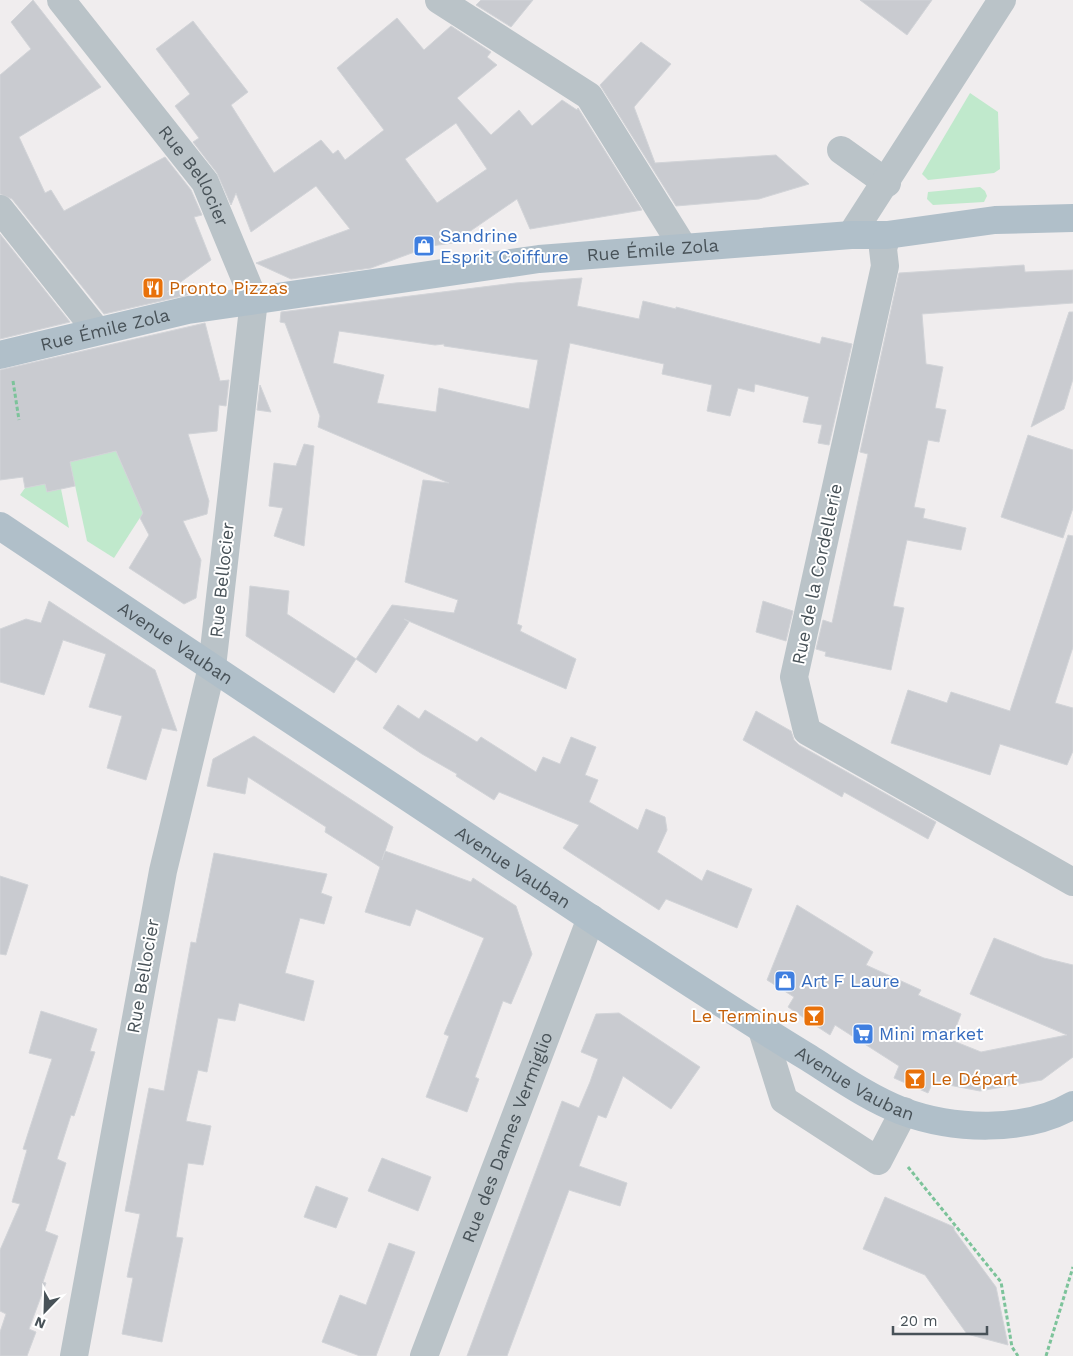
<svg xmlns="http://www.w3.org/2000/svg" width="1073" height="1356" font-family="'Work Sans',sans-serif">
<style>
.green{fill:#c0e9cc}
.building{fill:#c9cbd0;stroke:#d2d4d8;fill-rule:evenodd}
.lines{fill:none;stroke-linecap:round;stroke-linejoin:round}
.path{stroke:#7cc39a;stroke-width:3;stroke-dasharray:4 2.5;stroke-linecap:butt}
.minor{stroke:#bac3c8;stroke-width:28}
.major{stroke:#b0bfc9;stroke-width:28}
.labels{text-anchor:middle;stroke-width:4;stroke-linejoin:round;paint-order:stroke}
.street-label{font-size:18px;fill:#485258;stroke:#fff}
.shop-label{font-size:18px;fill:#366cbe;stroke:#fff;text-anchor:start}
.food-label{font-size:18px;fill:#c56008;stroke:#fff;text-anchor:start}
</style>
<rect width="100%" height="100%" fill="#f0edee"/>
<g class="green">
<path d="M970 93 998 112 1000 169 994 173 928 180 922 174Z"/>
<path d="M980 187 985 191 987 196 984 202 933 205 927 199 928 192Z"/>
<path d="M116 451 143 513 114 558 87 541 70 462Z"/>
<path d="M45 484 47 492 61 489 69 528 20 495 25 488Z"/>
</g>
<g class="building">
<path d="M33 0 101 87 19 137 45 193 51 190 64 211 165 157 191 190 202 215 194 217 211 260 167 292 194 283 196 293 104 314 12 199 0 194V75L31 49 11 22Z"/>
<path d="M481 0H533L511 27 476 5Z"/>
<path d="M860 0H932L907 35Z"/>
<path d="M397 18 424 50 451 26 491 52 487 57 497 65 457 98 491 135 519 110 532 126 562 100 577 110 578 108 642 210 530 229 517 199 453 243 431 246 371 268 291 279 256 263 350 229 316 186 251 232 236 193 231 205 217 173 193 142 199 138 175 106 190 94 156 49 193 21 248 92 231 105 274 173 321 140 333 154 338 150 345 160 384 130 337 68ZM456 123 487 169 437 203 405 159Z"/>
<path d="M641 42 671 64 634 107 655 163 776 155 809 184 759 199 676 206 600 85Z"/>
<path d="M0 234 70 322 0 339Z"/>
<path d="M1024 265 1025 272 1073 270V303L922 314 926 364 943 367 935 408 946 410 939 442 928 440 914 507 925 509 923 518 966 528 961 550 907 540 893 606 904 608 891 670 825 656 826 652 816 649 823 620 832 623 868 454 860 452 899 273Z"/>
<path d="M582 278 577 306 639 319 643 301 676 309V307L820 344 822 337 852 344 829 445 818 443 822 425 803 422 809 397 755 384 754 392 738 388 730 416 707 411 712 385 662 374 664 364 570 343 517 624 522 626 520 631 576 659 566 689 404 619 409 622 376 673 356 659 392 605 454 613 458 600 405 582 423 480 449 483 318 427 320 416 285 323 280 322 281 312 515 283ZM339 331 435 345 444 344V346L538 360 529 409 439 388 436 412 377 403 384 375 333 363Z"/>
<path d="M1069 312H1073V379L1064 409 1031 427Z"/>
<path d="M205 323 220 381 229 380 226 406 219 405 217 431 188 434 209 501 207 514 183 521 201 560 196 598 184 604 129 568 149 535 140 518 143 513 116 451 70 462 75 486 47 492 45 484 25 488 23 477 0 480V370Z"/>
<path d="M260 385 271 412 257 410Z"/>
<path d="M1028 435 1073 450V508L1063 538 1001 517Z"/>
<path d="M304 444 314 446 304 546 274 536 283 508 269 506 274 463 296 466Z"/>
<path d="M1068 535 1073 536V647L1055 703 1073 708V751L1067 765 1000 744 990 775 891 743 908 690 947 703 951 692 1010 711Z"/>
<path d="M250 586 289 591 287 614 356 659 334 693 246 636Z"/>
<path d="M49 601 155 670 177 731 162 728 146 780 107 768 122 716 89 707 106 654 63 640 44 695 0 682V629L26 619 41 623Z"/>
<path d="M763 601 793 611 786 641 756 632Z"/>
<path d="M398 705 419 719 425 710 477 742 481 737 536 772 543 757 560 764 571 737 596 747 585 775 598 780 589 802 638 830 646 809 665 817 667 830 657 852 702 881 707 870 752 889 737 928 666 899 659 910 563 848 579 825 499 792 494 800 456 776 457 774 422 754 383 728Z"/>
<path d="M756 711 791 731 794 740 799 745 936 822 928 839 844 792 842 797 743 740Z"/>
<path d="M254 736 393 827 382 860 385 851 471 882 473 878 516 906 532 954 511 1004 503 1001 475 1077 479 1079 467 1112 426 1097 449 1036 444 1034 484 938 416 909 410 926 365 912 380 867 325 832 326 827 248 777 245 794 207 786 213 759Z"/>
<path d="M214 853 327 874 321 893 332 897 324 924 300 918 285 973 314 981 304 1021 239 1003 235 1021 218 1018 207 1072 198 1070 186 1121 211 1126 203 1165 188 1163 176 1237 183 1238 162 1342 122 1334 133 1278 127 1277 140 1214 125 1211 149 1088 164 1091 191 942 196 943Z"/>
<path d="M0 876 28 885 6 955 0 954Z"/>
<path d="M797 905 873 952 866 965 921 990 918 995 961 1014 951 1040 981 1052 1067 1035 970 994 994 938 1044 958 1073 965V1057L1042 1080 980 1091 933 1082 928 1093 894 1078 899 1066 835 1025 830 1035 810 1022 788 1007 794 997 767 980Z"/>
<path d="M41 1011 97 1029 90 1051 95 1052 74 1116 71 1115 57 1159 66 1163 45 1231 58 1236 43 1282 46 1283 29 1329 36 1332 27 1356H0V1332L6 1314 0 1311V1250L20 1204 12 1202 27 1150 23 1149 52 1059 29 1053Z"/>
<path d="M619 1013 700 1067 671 1109 623 1076 606 1118 598 1115 579 1166 627 1183 620 1206 569 1190 507 1356H467L562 1101 579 1108 590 1082 598 1059 581 1052 596 1014Z"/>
<path d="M382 1158 431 1177 418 1211 368 1191Z"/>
<path d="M316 1186 348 1198 336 1228 304 1217Z"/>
<path d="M885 1197 954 1227V1230L996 1287 1008 1345 967 1334 925 1275 863 1249Z"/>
<path d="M389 1243 415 1252 376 1356H360L322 1342 340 1295 366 1305Z"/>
</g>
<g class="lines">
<g class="path">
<path d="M13 381 19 420"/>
<path d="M908 1167 1001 1282 1012 1347 1018 1356"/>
<path d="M1046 1356 1073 1267"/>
</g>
<g class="minor">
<path id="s1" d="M61 0 205 182 254 300 212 667 163 871 74 1356"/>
<path d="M439 0 589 96 683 247"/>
<path d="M841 150 887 183"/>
<path d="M0 209 97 331"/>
<path d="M851 235 1002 0"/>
<path d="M887 235 883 249 885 266 794 677 807 731 1073 882"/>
<path d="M762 1030 784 1100 878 1161 904 1111"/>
<path id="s2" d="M424 1356 591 918"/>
</g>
<g class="major">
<path id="s3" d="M0 355 188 310 539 259 851 235H887L995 220 1073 218"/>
<path id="s4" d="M0 526C204 662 408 799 613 933 678 975 743 1018 809 1058 839 1077 869 1098 902 1111 953 1130 1025 1133 1073 1105"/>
</g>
</g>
<defs>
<g id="shop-square" transform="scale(1.125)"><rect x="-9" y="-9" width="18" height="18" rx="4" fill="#3f7fe0" stroke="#fff"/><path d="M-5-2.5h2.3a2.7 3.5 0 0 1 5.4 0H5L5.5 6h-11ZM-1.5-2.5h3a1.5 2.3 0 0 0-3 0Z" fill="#fff"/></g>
<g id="restaurant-square" transform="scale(1.125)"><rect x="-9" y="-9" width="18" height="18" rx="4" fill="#e8710a" stroke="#fff"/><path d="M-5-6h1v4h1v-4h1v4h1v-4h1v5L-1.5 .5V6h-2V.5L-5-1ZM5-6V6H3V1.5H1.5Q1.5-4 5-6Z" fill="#fff"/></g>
<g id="bar-square" transform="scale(1.125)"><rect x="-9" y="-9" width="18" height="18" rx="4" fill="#e8710a" stroke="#fff"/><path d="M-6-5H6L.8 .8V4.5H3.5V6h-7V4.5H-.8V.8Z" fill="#fff"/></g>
<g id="supermarket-square" transform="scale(1.125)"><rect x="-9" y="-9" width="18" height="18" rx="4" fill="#3f7fe0" stroke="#fff"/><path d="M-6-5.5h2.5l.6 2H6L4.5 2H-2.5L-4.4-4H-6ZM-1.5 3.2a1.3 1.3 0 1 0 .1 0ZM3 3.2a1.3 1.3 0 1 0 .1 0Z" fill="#fff"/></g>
</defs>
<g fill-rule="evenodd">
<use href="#shop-square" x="424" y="246"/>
<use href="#restaurant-square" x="153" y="288"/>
<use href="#shop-square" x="785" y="981"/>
<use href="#bar-square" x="814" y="1016"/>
<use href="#supermarket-square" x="863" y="1034"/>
<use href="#bar-square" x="915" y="1079"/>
</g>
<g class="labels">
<g class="street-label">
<text dy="6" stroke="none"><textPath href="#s1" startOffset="221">Rue Bellocier</textPath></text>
<text dy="6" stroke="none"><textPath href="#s3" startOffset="662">Rue Émile Zola</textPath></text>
<text dy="6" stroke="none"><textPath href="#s3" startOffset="108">Rue Émile Zola</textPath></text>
<text transform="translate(817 574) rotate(-78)" y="6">Rue de la Cordellerie</text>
<text transform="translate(222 580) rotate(-84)" y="6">Rue Bellocier</text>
<text dy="6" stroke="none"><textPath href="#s4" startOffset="211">Avenue Vauban</textPath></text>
<text dy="6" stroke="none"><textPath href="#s4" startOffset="616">Avenue Vauban</textPath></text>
<text transform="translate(143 976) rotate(-80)" y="6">Rue Bellocier</text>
<text dy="6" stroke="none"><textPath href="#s4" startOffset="1021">Avenue Vauban</textPath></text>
<text dy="6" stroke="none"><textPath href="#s2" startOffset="234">Rue des Dames Vermiglio</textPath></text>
</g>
<g class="shop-label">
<text x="440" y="242">Sandrine<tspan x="440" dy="21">Esprit Coiffure</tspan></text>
<text x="801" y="987">Art F Laure</text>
<text x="879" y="1040">Mini market</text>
</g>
<g class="food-label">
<text x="169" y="294">Pronto Pizzas</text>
<text x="798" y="1022" text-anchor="end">Le Terminus</text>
<text x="931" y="1085">Le Départ</text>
</g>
</g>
<g transform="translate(45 1311) rotate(203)" stroke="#ffffff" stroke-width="4" paint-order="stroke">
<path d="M0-4L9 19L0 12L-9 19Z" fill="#485258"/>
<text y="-8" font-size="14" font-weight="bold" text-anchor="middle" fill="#485258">N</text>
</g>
<path d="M893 1326v8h94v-8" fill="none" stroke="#485258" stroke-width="2.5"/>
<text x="900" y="1326" font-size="15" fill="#485258" stroke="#ffffff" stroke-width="4" paint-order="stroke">20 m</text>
</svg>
